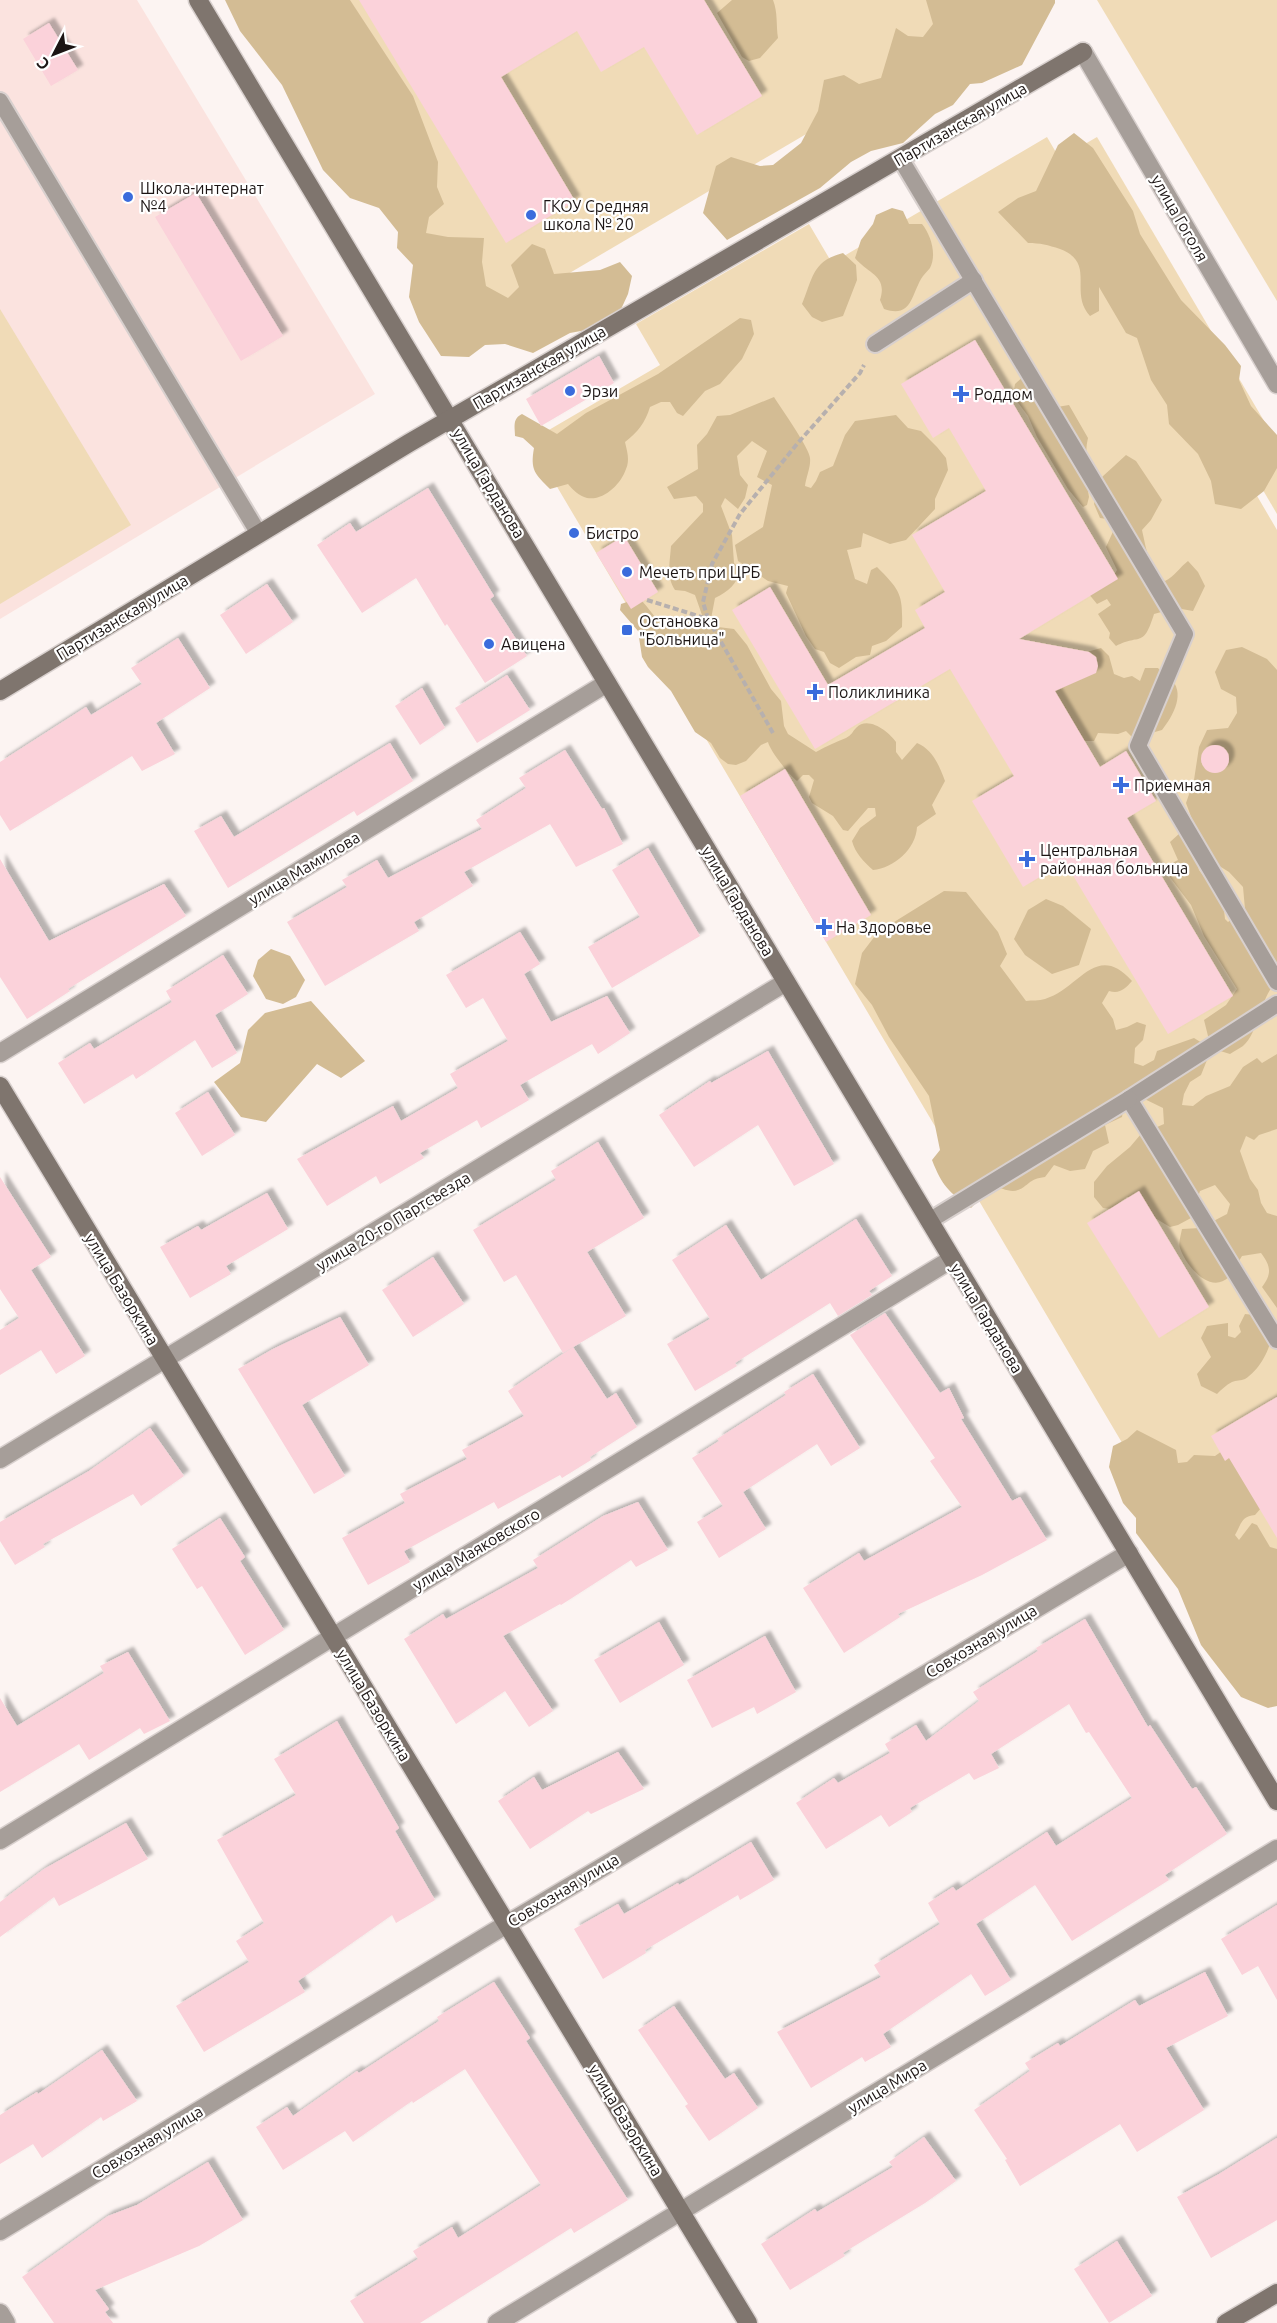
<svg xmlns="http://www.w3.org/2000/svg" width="1277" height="2323" font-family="Ubuntu,sans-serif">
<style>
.built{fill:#fbe3df}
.green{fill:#f0dbb7}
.forest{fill:#d3bc94}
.building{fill:#fbd2da;filter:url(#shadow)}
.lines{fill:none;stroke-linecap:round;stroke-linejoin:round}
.lane-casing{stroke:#d8d0ce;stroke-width:20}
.street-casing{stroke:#d8d0ce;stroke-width:21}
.secondary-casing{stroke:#d8d0ce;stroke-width:21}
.path{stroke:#b7b0ae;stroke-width:4;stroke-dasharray:6 3;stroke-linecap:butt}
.lane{stroke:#a69e99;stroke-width:16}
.street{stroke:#a69e99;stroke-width:18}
.secondary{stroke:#7f756e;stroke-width:18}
.poi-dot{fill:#3a6cdc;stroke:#fff;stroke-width:2}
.labels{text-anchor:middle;stroke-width:4.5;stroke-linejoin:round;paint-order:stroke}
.street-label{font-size:16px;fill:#1c1514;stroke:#fff}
.poi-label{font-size:16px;fill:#1c1514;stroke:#fff;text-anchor:start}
</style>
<defs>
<filter id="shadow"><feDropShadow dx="5.5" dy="-5.5" stdDeviation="1.5" flood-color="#0004"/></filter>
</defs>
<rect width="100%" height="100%" fill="#fcf4f2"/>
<path class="built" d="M0 0H137L375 394 0 619Z"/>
<g class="green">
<path d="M267 0H968L985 29 464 335Z"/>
<path d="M1097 0H1277V301Z"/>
<path d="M1047 137 1277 530V1705L530 441 660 365 636 324 809 224 832 263Z"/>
<path d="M1097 137 1277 443V514L1066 155Z"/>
<path d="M0 309 131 525 0 604Z"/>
</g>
<g class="forest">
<path d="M225 0H350L413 96 438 162 437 187 444 204 429 217 426 233 448 237 484 238 482 262 486 286 508 298 519 287 511 265 532 244 545 249 554 274 600 270 620 262 632 276 628 294 617 318 597 328 570 333 533 353 505 344 485 345 469 357 441 356 419 322 409 297 413 265 397 248 398 232 379 208 350 198 323 170 282 85 240 31Z"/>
<path d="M732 0H773C778 13 776 25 778 38L760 58 749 61 742 57 717 13Z"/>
<path d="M926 0H1055V3L1022 65 982 83 970 84 953 105 935 114 903 143 871 151 851 162 820 188 727 240 703 213 716 166 731 157 760 166 773 165 801 143 818 111 824 80 844 75 859 84 881 78 896 28 908 36 923 37 933 24Z"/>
<path d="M1074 133 1093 148 1133 211 1140 234 1181 300 1225 345 1241 366 1239 380 1251 406 1277 435V468L1264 491 1241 509 1215 504 1211 481 1198 454 1169 424 1167 405 1151 380 1137 338 1126 333 1099 287V311L1090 316C1068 292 1097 263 1060 249 1048 245 1040 243 1028 243L998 212 1018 198 1036 191 1058 145Z"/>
<path d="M892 208 903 211 909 224H922C931 235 937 255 930 268 927 272 923 275 921 279 911 297 911 318 884 309L880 300C888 275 868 274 855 258L861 240 873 224 876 215Z"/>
<path d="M843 253 856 265 857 280 843 316 822 322 812 317 802 304C813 278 812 261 843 253Z"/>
<path d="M740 318 751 320 754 334 742 359 720 384 705 391 683 416 677 413 670 402H661L650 407C645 423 638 432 625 442 627 451 630 460 626 469 621 484 604 501 587 498 579 496 573 490 568 484L550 489C535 474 530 470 534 448L523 438 515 436C515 427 512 419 522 414L557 434 586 413 658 374Z"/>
<path d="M1024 376 1057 407 1069 405 1088 438C1084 456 1087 465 1102 477L1126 455 1136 461 1162 500 1151 520 1142 530C1146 548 1149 569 1165 581 1174 577 1180 567 1188 561L1198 572 1205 586 1193 611 1176 608 1154 614C1143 649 1141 633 1116 646L1109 638 1110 633 1098 614 1111 605 1107 599 1097 604 1088 593 1113 577 1117 570 1106 547 1116 525 1107 519 1100 518 1094 504 1097 494 1092 488 1088 491 1089 497 1087 505 1083 507 1068 489 1037 437 1028 416 1013 396 1015 384Z"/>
<path d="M774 397C781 408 810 449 810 458 811 467 806 477 805 486L811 488 816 481 820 472 833 466 845 435 855 421 896 415 908 428 921 431 937 447 946 458 948 470 935 499V509L906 540 890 544 863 533 861 547 847 550 855 579 867 584 871 570 877 567C900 590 903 594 902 627L886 641 872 646 870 655 856 657 839 668 830 663 824 652 815 649 806 636 786 593 788 586 768 581 738 561 735 545 763 527 772 485 757 477 767 451 752 441 737 456 740 475 748 485 745 498 738 509 725 498 721 506 732 535 734 563 741 570C736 585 729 591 715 598L711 619 718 627 734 629 747 645 771 689 781 701 784 726 788 734 816 752C827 746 836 742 846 738 852 735 852 732 856 728 868 715 889 732 896 742V752L902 760 917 743C933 750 939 765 945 781L932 805 936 814 917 827C916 849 894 868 873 870 864 862 855 853 852 841L860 828 876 816 875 808H868L848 831 843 830 833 816 812 803 809 797 814 780 809 775H803L797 781C790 776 770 751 768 742L761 745 746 761 736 765 728 764 720 758 711 743 695 732 671 691 648 667 642 657 638 631 620 610 621 604 639 598C645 603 654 617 658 620 668 626 681 619 692 623L697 621 702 615 695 595 685 591 675 590C666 577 670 561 671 546L703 512V504L696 496 674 499 667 487 698 469 697 445 707 434 717 416 730 415Z"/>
<path d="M1242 647 1267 659 1277 670V981C1260 997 1259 1032 1243 1046 1239 1049 1234 1051 1230 1054L1217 1050 1208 1036 1204 1020 1226 1005 1237 989 1204 936 1191 905 1163 868 1178 860 1170 842 1180 833 1193 846 1199 870 1223 902 1225 919 1228 922 1245 909 1243 887 1229 872 1216 864 1200 841 1186 803 1194 780 1199 747 1207 730 1228 728 1237 713 1236 697 1221 689 1215 672 1226 650Z"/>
<path d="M1101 648 1109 656 1114 674 1124 678 1132 676 1140 681 1145 668H1158C1162 673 1165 673 1169 677 1187 692 1173 716 1162 730L1133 738 1126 731 1118 734 1098 733 1094 741H1084L1044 676 1087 652Z"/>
<path d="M944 891 966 892 998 932 1007 954 1000 966 1026 1001C1032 1000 1039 1001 1045 999 1079 989 1096 941 1132 981 1125 989 1120 994 1109 991L1102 1003 1113 1019 1116 1030 1127 1027 1137 1022 1146 1025 1143 1040 1135 1048 1134 1063 1143 1066 1154 1060 1157 1051 1194 1038 1202 1043 1209 1055 1201 1075 1190 1082 1184 1094 1182 1105 1193 1106 1206 1096 1230 1086 1243 1067 1257 1058 1262 1063 1277 1054V1129L1259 1135 1254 1140 1246 1136 1240 1151 1250 1179 1258 1190 1261 1203 1267 1213 1277 1216V1308L1262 1287C1272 1274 1271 1266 1261 1253L1242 1256C1238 1262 1235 1272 1229 1277 1210 1295 1186 1266 1180 1248 1178 1243 1181 1235 1182 1229L1200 1228 1227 1214 1230 1204 1215 1185 1200 1191 1191 1218 1178 1225 1170 1227 1145 1212 1139 1201 1127 1197 1111 1209 1103 1208 1094 1197V1182L1107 1166 1130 1147 1141 1134 1164 1124 1163 1108 1126 1090 1122 1117 1105 1125 1109 1143 1093 1151 1085 1169 1070 1171 1054 1165 1045 1177C1028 1179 1029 1186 1018 1190 1011 1193 1000 1188 993 1185L971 1208C949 1192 942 1186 932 1160L940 1150 929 1096 889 1037 872 1005 855 984 862 953 878 932Z"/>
<path d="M1046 899 1063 906 1091 929 1079 965 1052 974 1025 955 1014 939 1028 910Z"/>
<path d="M271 949 290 956 305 980 296 997 283 1004 266 999 253 976 258 960Z"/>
<path d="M311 1001 365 1061 341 1078 317 1064 266 1122 241 1117 214 1082 240 1063 248 1030 265 1013Z"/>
<path d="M1245 1314 1272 1317C1277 1337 1263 1368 1245 1379 1241 1381 1236 1380 1232 1382 1226 1385 1221 1390 1217 1394L1201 1386 1197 1374 1211 1357 1201 1338 1207 1326 1228 1323V1336L1235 1338 1241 1332 1239 1326Z"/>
<path d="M1137 1430 1176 1450 1178 1463 1187 1462 1194 1455 1215 1456 1225 1449 1262 1507 1255 1515C1241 1516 1241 1525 1235 1535L1239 1540 1252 1523 1257 1525 1270 1547 1277 1549V1706L1268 1708 1241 1697 1201 1645 1178 1589 1136 1533V1518L1123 1503 1109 1467 1113 1446 1127 1439Z"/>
</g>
<g class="building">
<path d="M359 0H704L762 96 697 135 644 47 601 72 577 31 501 77 575 201 506 243Z"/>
<path d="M49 23 78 70 51 86 23 39Z"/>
<path d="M196 193 283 336 241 361 155 217Z"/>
<path d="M975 340 1118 579 1019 639 1089 652 1096 657 1098 666 1096 673 1055 691 1100 767 1126 751 1156 801 1127 818 1233 996 1168 1034 1065 862 1023 887 972 801 1014 776 950 669 815 749 732 610 770 587 828 685 925 628 915 610 945 592 912 535 986 491 949 428 933 438 901 384Z"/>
<path d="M599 356 614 383 541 426 526 399Z"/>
<path d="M428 488 494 596 490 599 527 656 485 683 447 624 445 626 416 578 362 613 317 545 350 523 356 532Z"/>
<path d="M624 536 658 592 631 609 596 553Z"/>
<path d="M267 584 293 622 246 654 220 615Z"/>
<path d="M178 638 210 688 156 723 175 754 142 771 132 756 10 831 0 815V762L86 707 91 715 142 684 131 668Z"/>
<path d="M507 675 530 710 477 743 455 708Z"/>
<path d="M422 688 445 728 420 745 395 706Z"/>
<path d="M390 743 413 781 357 816 354 811 228 888 194 831 221 816 234 837Z"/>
<circle cx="1215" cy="759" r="14"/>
<path d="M565 750 602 809 604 808 623 844 576 867 550 824 464 872 473 886 414 922 419 931 325 986 287 922 347 887 342 880 377 860 388 878 482 829 476 820 526 788 519 778Z"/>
<path d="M785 769 871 915 826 942 740 796Z"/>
<path d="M648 848 700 936 612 988 588 947 640 917 612 870Z"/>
<path d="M0 859 49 941 164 884 186 916 68 989 70 991 27 1019 0 977Z"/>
<path d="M520 932 540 964 524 974 551 1022 607 996 630 1033 598 1054 592 1044 520 1085 529 1100 481 1128 477 1120 420 1153 424 1158 380 1184 376 1176 327 1206 297 1159 393 1106 401 1121 458 1088 450 1074 508 1041 483 998 466 1008 446 975Z"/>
<path d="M223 955 248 994 215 1015 237 1053 212 1068 195 1040 136 1079 133 1074 84 1104 58 1063 90 1043 94 1049 172 1002 166 991Z"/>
<path d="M768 1051 834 1164 794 1186 758 1125 694 1167 659 1115 710 1081 711 1083Z"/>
<path d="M208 1092 235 1135 202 1156 175 1113Z"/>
<path d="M598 1142 644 1218 587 1252 626 1316 563 1353 516 1275 504 1282 473 1230 556 1180 551 1171Z"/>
<path d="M0 1177 51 1257 31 1270 85 1356 56 1374 41 1350 0 1375V1330L19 1318 0 1289Z"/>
<path d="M1139 1191 1209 1307 1159 1338 1087 1223Z"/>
<path d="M267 1193 288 1229 226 1266 231 1274 190 1298 160 1247 198 1226 201 1230Z"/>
<path d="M856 1219 892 1276 869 1291 872 1295 838 1316 830 1303 735 1363 737 1366 695 1391 667 1344 710 1319 672 1260 726 1225 761 1280Z"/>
<path d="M433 1257 464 1304 413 1337 382 1290Z"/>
<path d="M885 1313 940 1393 949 1388 964 1418 961 1419 1012 1501 1020 1497 1047 1540 982 1575 898 1614 900 1617 844 1653 803 1588 859 1553 864 1561 962 1507 930 1461 935 1458 850 1335Z"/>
<path d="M340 1317 369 1365 302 1405 345 1476 314 1494 238 1369 273 1349Z"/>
<path d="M573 1347 607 1399 616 1393 637 1427 590 1457 591 1460 562 1478 560 1475 498 1509 494 1502 404 1551 410 1562 368 1585 342 1538 405 1503 400 1494 467 1459 462 1450 524 1416 508 1391Z"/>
<path d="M813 1374 860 1448 831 1466 817 1444 743 1492 766 1529 719 1558 697 1522 723 1506 692 1458 719 1441 717 1439 786 1395 784 1392Z"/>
<path d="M1277 1397V1538L1229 1458 1225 1461 1211 1436Z"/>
<path d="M150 1428 184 1476 141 1506 133 1494 43 1544 45 1547 15 1565 0 1541V1522L89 1471Z"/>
<path d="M638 1502 668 1550 636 1567 631 1560 561 1605 560 1604 503 1636 553 1711 529 1727 505 1691 456 1724 404 1639 443 1614 446 1619 538 1568 533 1560 603 1516Z"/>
<path d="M220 1518 245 1557 240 1561 284 1630 245 1655 202 1586 197 1589 172 1549Z"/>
<path d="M1085 1619 1148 1727 1150 1725 1192 1789 1196 1787 1227 1834 1165 1875 1169 1880 1072 1941 1035 1885 976 1924 1011 1980 985 1996 971 1974 883 2034 891 2047 865 2062 862 2057 811 2088 777 2032 881 1977 874 1965 940 1924 928 1903 953 1887 956 1891 1047 1832 1056 1846 1132 1798 1089 1732 1086 1733 1069 1704 991 1754 999 1768 974 1780 969 1773 910 1808 912 1812 889 1827 881 1815 826 1849 796 1803 834 1778 838 1783 890 1753 885 1744 916 1725 926 1741 979 1701 973 1692 1038 1651 1036 1648Z"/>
<path d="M659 1622 684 1665 620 1703 594 1660Z"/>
<path d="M765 1636 796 1692 757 1714 754 1707 712 1728 687 1680Z"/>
<path d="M128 1652 170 1721 144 1734 140 1728 89 1760 79 1744 0 1792V1698L17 1726 104 1673 100 1666Z"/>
<path d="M337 1721 399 1828 395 1831 435 1900 396 1923 392 1915 298 1981 305 1992 204 2052 176 2006 249 1962 236 1941 264 1923 217 1840 296 1795 274 1759Z"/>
<path d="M618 1752 644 1789 591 1814 588 1811 530 1849 498 1801 534 1777 542 1790Z"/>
<path d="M126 1823 148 1859 59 1906 54 1897 0 1937V1902L44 1869Z"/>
<path d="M751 1842 774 1880 740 1900 738 1895 645 1950 646 1953 603 1979 574 1929 618 1904 624 1914 678 1883 679 1885Z"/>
<path d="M1277 1905V2000L1258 1966 1242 1975 1221 1939Z"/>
<path d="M1205 1972 1228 2016 1166 2048 1204 2110 1137 2152 1120 2124 1020 2186 1005 2160 1007 2159 974 2110 1030 2071 1025 2063 1058 2043 1060 2046 1135 2000 1139 2006Z"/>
<path d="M494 1982 530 2038 526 2041 628 2200 574 2233 571 2228 420 2323H364L350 2301 418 2259 413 2251 452 2227 458 2238 541 2185 465 2069 413 2103 412 2101 353 2142 345 2131 283 2170 256 2127 287 2107 293 2116 357 2071 359 2073 439 2021 437 2017Z"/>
<path d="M674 2006 725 2079 734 2073 758 2108 709 2141 685 2106 688 2104 638 2030Z"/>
<path d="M102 2050 137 2101 103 2121 101 2117 42 2158 33 2144 0 2164V2115L37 2092 38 2094Z"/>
<path d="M924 2137 956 2181 925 2203 843 2253 845 2256 790 2290 761 2244 815 2209 817 2212 893 2167 889 2162Z"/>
<path d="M1277 2138V2220L1211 2258 1177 2197 1219 2174Z"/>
<path d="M208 2162 243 2220 199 2246 95 2290 109 2309 105 2312 113 2323H54L22 2277 108 2216 137 2205Z"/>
<path d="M1117 2241 1152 2296 1109 2323 1074 2269Z"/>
</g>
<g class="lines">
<g class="lane-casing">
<g id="lane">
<path d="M0 101 259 534"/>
<path d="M900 158 1185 634 1138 746 1277 982"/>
<path d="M875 344 974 280"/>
<path d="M1277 1004 1129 1099 1277 1340"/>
<path d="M929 1221 1129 1099"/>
</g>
</g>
<g class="street-casing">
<g id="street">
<path d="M1083 52 1277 384"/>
<path d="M0 1053 607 683"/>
<path d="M0 1459 786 982"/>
<path d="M0 1840 952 1259"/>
<path d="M0 2231 492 1933 1129 1553"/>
<path d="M0 2313 6 2323"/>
<path d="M497 2323 1277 1849"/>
</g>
</g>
<g class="secondary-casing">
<g id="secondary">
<path d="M198 0 1277 1801"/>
<path d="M0 691 409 443 1083 52"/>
<path d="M0 1086 748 2323"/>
<path d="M1226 2323 1277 2293"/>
</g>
</g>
<g class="path">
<path d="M647 600 708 619 773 733"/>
<path d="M708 619 703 602 712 564 740 514 797 444 860 373 864 365"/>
</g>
<use href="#lane" class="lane"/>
<use href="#street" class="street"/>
<use href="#secondary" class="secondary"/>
</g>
<g class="poi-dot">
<circle cx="128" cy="197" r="6"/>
<circle cx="531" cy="215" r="6"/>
<circle cx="570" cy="391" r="6"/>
<path d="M958 385h6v6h6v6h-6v6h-6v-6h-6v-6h6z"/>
<circle cx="574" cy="533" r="6"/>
<circle cx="627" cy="572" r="6"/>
<rect x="621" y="624" width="12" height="12" rx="3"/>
<circle cx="489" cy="644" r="6"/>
<path d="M812 683h6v6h6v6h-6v6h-6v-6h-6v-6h6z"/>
<path d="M1118 776h6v6h6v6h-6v6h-6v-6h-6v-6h6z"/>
<path d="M1024 850h6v6h6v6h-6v6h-6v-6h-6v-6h6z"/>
<path d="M821 918h6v6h6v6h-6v6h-6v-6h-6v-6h6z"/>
</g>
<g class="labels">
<g class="street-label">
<text transform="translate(960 124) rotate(-30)" y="6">Партизанская улица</text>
<text transform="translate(1180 218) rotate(60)" y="6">улица Гоголя</text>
<text transform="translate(539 367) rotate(-30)" y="6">Партизанская улица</text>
<text transform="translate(489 483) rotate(59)" y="6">улица Гарданова</text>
<text transform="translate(122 617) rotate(-31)" y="6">Партизанская улица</text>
<text transform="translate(304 868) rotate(-31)" y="6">улица Мамилова</text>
<text transform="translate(738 901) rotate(59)" y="6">улица Гарданова</text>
<text transform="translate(393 1221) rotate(-31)" y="6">улица 20-го Партсъезда</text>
<text transform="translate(122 1289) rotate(59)" y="6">улица Базоркина</text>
<text transform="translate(987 1318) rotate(59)" y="6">улица Гарданова</text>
<text transform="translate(476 1549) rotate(-31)" y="6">улица Маяковского</text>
<text transform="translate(981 1641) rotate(-31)" y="6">Совхозная улица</text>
<text transform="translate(374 1705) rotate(59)" y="6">улица Базоркина</text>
<text transform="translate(563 1890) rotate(-31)" y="6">Совхозная улица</text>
<text transform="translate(887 2086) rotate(-31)" y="6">улица Мира</text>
<text transform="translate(626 2120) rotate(59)" y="6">улица Базоркина</text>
<text transform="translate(147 2142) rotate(-31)" y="6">Совхозная улица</text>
</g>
<g class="poi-label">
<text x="140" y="194">Школа-интернат<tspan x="140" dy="18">№4</tspan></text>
<text x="543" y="212">ГКОУ Средняя<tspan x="543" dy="18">школа № 20</tspan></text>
<text x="582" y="397">Эрзи</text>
<text x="974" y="400">Роддом</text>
<text x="586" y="539">Бистро</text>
<text x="639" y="578">Мечеть при ЦРБ</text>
<text x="639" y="627">Остановка<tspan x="639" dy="18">"Больница"</tspan></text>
<text x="501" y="650">Авицена</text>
<text x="828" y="698">Поликлиника</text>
<text x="1134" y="791">Приемная</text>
<text x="1040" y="856">Центральная<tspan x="1040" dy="18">районная больница</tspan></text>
<text x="836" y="933">На Здоровье</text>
</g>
</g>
<g transform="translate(54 54) rotate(228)" stroke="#ffffff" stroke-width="4.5" paint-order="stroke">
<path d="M0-4.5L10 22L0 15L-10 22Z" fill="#1c1514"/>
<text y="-9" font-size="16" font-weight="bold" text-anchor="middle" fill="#1c1514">С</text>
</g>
</svg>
